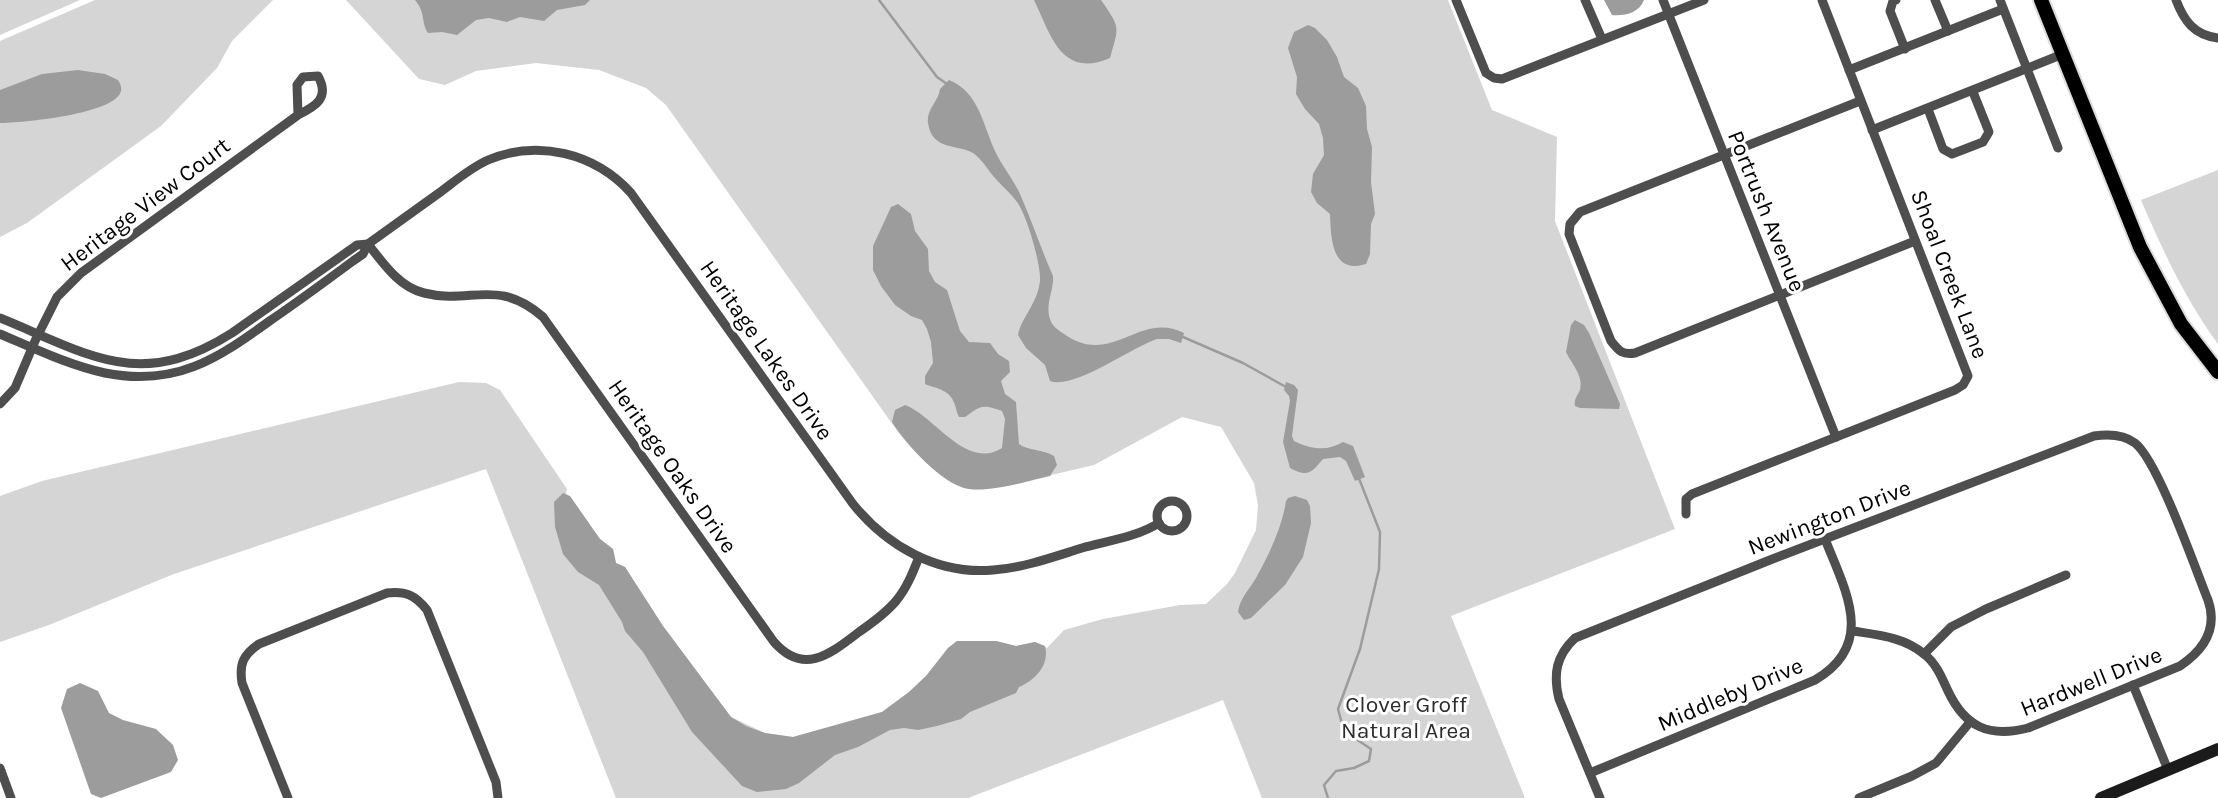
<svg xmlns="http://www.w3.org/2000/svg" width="2218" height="798" font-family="Karla,sans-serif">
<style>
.green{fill:#d5d5d5}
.water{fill:#9c9c9c}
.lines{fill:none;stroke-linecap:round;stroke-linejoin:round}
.stream{stroke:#9c9c9c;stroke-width:2.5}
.primary-casing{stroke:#dbdbdb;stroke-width:18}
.street{stroke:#4e4e4e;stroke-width:9}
.secondary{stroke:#1b1b1b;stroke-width:12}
.primary{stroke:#000;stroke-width:14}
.labels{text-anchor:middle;stroke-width:6;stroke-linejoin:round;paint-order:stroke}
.street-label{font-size:23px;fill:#000;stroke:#fff}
.park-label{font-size:23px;fill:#2c2c2c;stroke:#fff}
</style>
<rect width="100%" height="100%" fill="#fff"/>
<g class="green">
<path d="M0 0H80L0 35Z"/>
<path d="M95 0H273L232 41 217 68 161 126 27 223 0 237V41Z"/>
<path d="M346 0H1448L1492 110 1557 137 1555 221 1675 529 1451 616 1525 798H1262L1223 700 968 798H616L486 469 174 574 49 625 0 642V496L42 481 459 382 486 383 500 390 567 489 566 494 600 539 613 549 616 563 625 567 663 626 731 717 765 733 793 737 882 712 909 692 926 676 948 648 957 641H996L1016 646 1035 642 1047 648 1064 630 1103 619 1180 605 1206 604 1227 584 1235 573 1256 530 1258 505 1254 483 1221 427 1182 417 1094 465 1026 481 982 488 968 489 950 481 911 447 898 432 666 105 646 88 599 70 536 63 476 71 445 85 419 79Z"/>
<path d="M2218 170V344C2185 299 2163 251 2141 200Z"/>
</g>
<g class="water">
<path d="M415 0H590L585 5 557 10 544 21 520 17 507 22 489 18 476 20 457 35 442 32 428 33C421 23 426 13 415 0Z"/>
<path d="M1034 0H1101C1121 29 1119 26 1110 58 1061 79 1051 35 1034 0Z"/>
<path d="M1604 0H1644C1639 13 1625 16 1612 15Z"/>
<path d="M1308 25 1315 28 1327 40 1337 57 1344 77 1358 88 1366 106 1367 129 1372 147 1371 182 1375 214 1371 224 1370 254 1366 264C1331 275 1331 237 1330 214L1317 203 1311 192 1313 174 1324 155 1323 138 1319 124 1305 109 1296 94 1297 77 1288 48 1294 32Z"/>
<path d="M78 70 105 74 118 80C120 83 122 87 121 91 116 114 21 123 0 123V90L42 74Z"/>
<path d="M949 80C979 92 983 125 995 151 1002 166 1013 179 1020 194 1032 221 1041 249 1053 276 1054 291 1045 303 1050 319 1052 326 1058 330 1064 334 1112 368 1139 310 1184 333L1181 343 1169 339H1157C1132 347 1074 390 1050 381L1045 365 1026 348 1018 335C1022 316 1037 305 1040 281 1041 264 1028 220 1019 205 1013 195 1002 186 994 177 988 170 981 158 973 153 958 144 932 151 928 123 926 109 939 101 940 89Z"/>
<path d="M898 204 911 214 915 231 928 249 929 271 935 282 947 290 960 331 969 342 990 343 998 354 1009 361 1010 372 1001 381 1005 394 1016 402 1019 444C1028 451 1043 449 1054 456L1057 465 1050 476C1028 481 992 492 969 489 943 486 905 443 892 422L895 410 905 405C935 416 966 471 1002 448L1005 419 1002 411C983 404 981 405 965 417H959C957 413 956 409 955 405 950 389 937 389 925 384V376L933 363 931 342 927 329 922 320 911 316 895 305 881 286 873 270V246L891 207Z"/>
<path d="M1575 320 1584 325 1589 333 1620 404 1619 409 1580 408 1575 406C1574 398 1577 397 1580 390 1584 376 1571 363 1566 352L1571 325Z"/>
<path d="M1286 382 1294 385 1298 390 1292 436 1294 441C1310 449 1327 452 1343 442L1353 446 1365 477 1355 481 1346 461 1340 457 1323 459C1312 472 1308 478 1290 468L1283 442 1290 401 1289 396 1284 390Z"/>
<path d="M563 493 570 496 600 539 613 549 616 563 625 567 663 626 731 717 746 726 765 733 793 737 882 712 909 692 926 676 948 648 957 641H996L1016 646 1035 642 1045 646C1050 665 1035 680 1019 687L1016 693 970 712 961 719 937 726 918 730 904 728 890 730 858 747 835 755 799 783 786 789 757 792 742 786 692 732 643 652 625 631 622 622 599 585 578 572 563 554 555 527 554 502Z"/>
<path d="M1295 496 1307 500 1310 506 1311 523 1303 557 1285 585 1251 618 1244 620 1238 612C1240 598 1249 590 1256 578 1269 554 1282 528 1286 501L1288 498Z"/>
<path d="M80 683 98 691 109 713 123 720 156 729 173 745 178 760 171 772 101 798 91 794 61 708 67 689Z"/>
</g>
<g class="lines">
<g class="stream">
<path d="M879 0 937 77 947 84"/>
<path d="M1183 337 1243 363 1286 387"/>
<path d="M1328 798 1324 785 1336 771 1354 768 1369 761 1371 749 1344 731 1338 709 1360 649 1379 569 1380 532 1358 476"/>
</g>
<g class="primary-casing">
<path id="primary" d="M2041 0 2140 247 2181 324 2218 372"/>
</g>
<g class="street">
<path d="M1456 0 1486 73 1494 78 1502 79 1704 0"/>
<path d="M1585 0 1602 39"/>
<path d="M1663 0 1836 437"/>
<path d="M1896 0 1893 1 1890 11 1905 49"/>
<path d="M1935 0 1948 31"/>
<path d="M2000 0 2058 148"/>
<path d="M2176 0C2184 21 2194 35 2218 38"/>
<path d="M1849 70 2003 9"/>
<path d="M1860 101 1580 212 1570 224 1569 234 1611 341C1619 351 1622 355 1635 353L1915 241"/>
<path d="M1928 109 1943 149 1952 154 1983 142 1989 132 1973 92"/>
<path d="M1872 130 2063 54"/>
<path d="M368 244C383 263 399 287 424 293 471 305 497 277 543 317L774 642C804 676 830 654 859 632 872 623 886 613 896 601 907 588 913 572 919 557"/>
<path d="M0 318C89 354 139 392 232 333L357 245 368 244C392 227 415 210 439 193 454 182 470 168 488 160 538 139 595 153 631 193L853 504C887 546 937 575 993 570 1023 568 1053 557 1082 548 1107 541 1137 537 1159 523"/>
<path d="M0 334C33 348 71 366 105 373 176 387 217 359 271 320 299 301 326 281 353 261L363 254 368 244"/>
<path d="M0 404 15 388 35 341 57 297 81 273 298 115C316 106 330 98 318 76L303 77 297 85 298 115"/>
<circle cx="1172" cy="516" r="15"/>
<path d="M1686 514V499L1692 494 1955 390 1963 385 1968 376 1822 0"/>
<path d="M1924 654 1951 627 1986 609 2066 575"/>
<path d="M2133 685 2168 770"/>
<path d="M0 768 11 798"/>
<path d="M1590 773 1815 680C1877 644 1845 590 1825 539"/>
<path d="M288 798 242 683C239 664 243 655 259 644L387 593C406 591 415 595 427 610L496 782 498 798"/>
<path d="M1600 798 1559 699C1553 674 1556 656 1575 638L1770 560 2094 436C2108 434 2123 434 2135 443 2158 461 2195 568 2208 600 2218 629 2204 650 2180 666L2028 728C1989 738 1965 727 1948 691 1942 678 1936 663 1924 654 1904 637 1878 635 1853 631"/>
<path d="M1859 798 1912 776 1936 763 1970 722"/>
</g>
<path class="secondary" d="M2101 798 2218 749"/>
<use href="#primary" class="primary"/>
</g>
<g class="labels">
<g class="street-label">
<text transform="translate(145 204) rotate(-37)" y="8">Heritage View Court</text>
<text transform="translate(1767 211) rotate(68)" y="8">Portrush Avenue</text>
<text transform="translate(1950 274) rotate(69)" y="8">Shoal Creek Lane</text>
<text transform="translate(767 350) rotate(55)" y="8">Heritage Lakes Drive</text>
<text transform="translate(673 466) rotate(55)" y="8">Heritage Oaks Drive</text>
<text transform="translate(1829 517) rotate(-21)" y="8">Newington Drive</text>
<text transform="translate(2091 681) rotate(-22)" y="8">Hardwell Drive</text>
<text transform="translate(1730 694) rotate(-23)" y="8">Middleby Drive</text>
</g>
<g class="park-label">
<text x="1406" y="712">Clover Groff<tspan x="1406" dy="26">Natural Area</tspan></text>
</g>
</g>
</svg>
